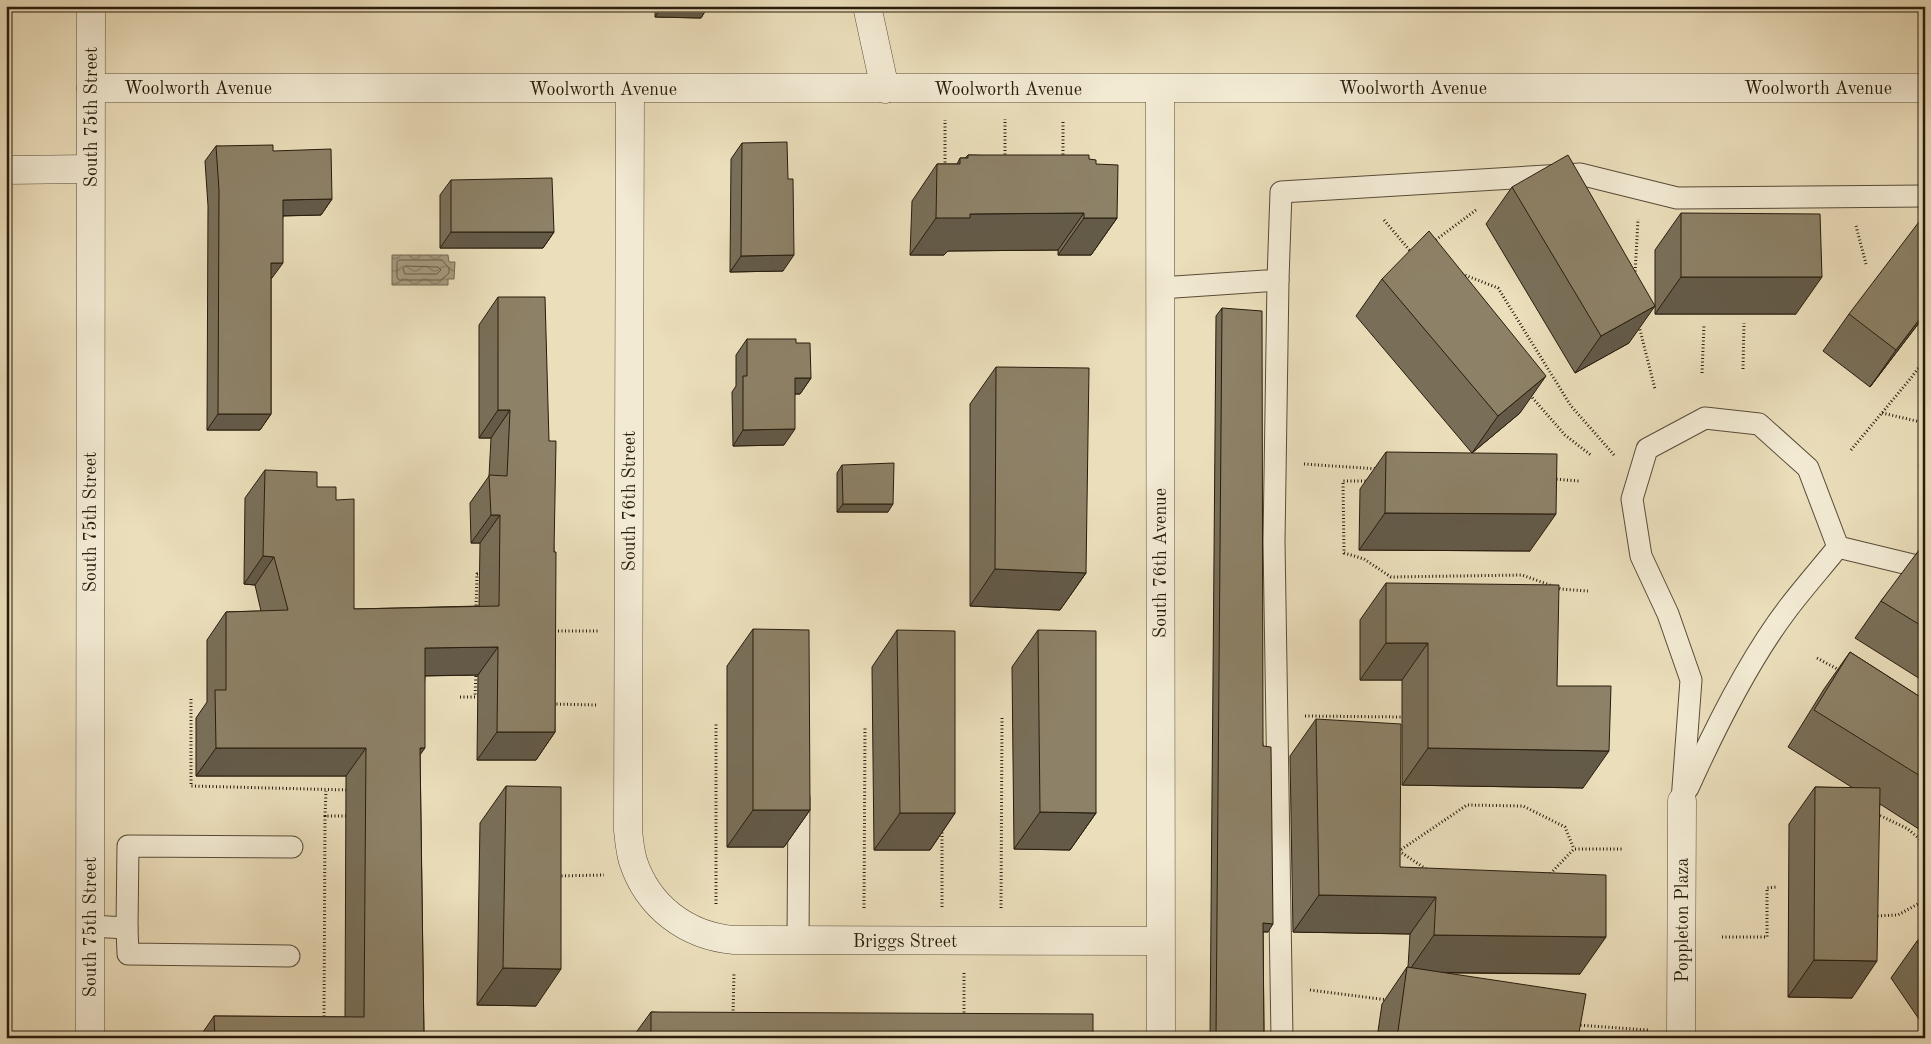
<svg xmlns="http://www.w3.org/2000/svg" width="1931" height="1044" font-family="'Old Standard TT',serif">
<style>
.water{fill:url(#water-waves);stroke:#746952}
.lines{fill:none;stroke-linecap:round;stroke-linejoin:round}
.shore{stroke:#685c46;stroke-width:1}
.lane-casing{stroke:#584c38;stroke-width:23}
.street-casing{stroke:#584c38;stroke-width:29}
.path{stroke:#271c0d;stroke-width:3;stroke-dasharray:1 2.5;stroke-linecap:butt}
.lane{stroke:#f2ead3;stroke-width:21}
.street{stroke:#f2ead3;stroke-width:28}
.wall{fill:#796f59;stroke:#271c0d}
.shaded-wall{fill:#635a48;stroke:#271c0d}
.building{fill:#8d8167;stroke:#271c0d}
.labels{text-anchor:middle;stroke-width:4.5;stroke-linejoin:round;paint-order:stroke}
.street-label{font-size:18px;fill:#271c0d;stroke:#f2ead3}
</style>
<defs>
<pattern id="water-waves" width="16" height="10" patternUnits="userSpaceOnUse" patternTransform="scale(1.25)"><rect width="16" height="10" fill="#a89c80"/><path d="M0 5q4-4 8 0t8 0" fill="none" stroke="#897e67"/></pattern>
</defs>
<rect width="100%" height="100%" fill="#ebdebb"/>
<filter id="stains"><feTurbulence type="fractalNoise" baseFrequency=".004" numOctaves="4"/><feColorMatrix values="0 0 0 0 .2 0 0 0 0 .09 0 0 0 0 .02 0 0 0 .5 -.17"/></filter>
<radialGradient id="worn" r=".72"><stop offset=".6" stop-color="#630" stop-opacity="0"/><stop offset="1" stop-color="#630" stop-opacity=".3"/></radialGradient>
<path class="water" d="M392 255H448L449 262H455L454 279H448V285H392Z"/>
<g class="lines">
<g class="shore">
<path d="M399 260H442L449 268V273L441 280H399L397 277V262Z"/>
<path d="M406 266 438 267 441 270 437 274H405L403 269Z"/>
</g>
<g class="lane-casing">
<g id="lane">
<path d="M1278 280 1274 542 1282 1038"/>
<path d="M1160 288 1278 280 1281 192 1580 174 1677 198 1925 196"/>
<path d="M1838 547 1925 568"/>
<path d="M1688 788C1715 728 1749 659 1789 607 1805 586 1822 567 1838 547"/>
<path d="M1682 801 1691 680 1668 614 1641 556 1632 499 1647 449 1705 418 1759 424 1808 468 1838 547"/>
<path d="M90 926 127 928 128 846 292 847"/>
<path d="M127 928 128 954 289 956"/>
<path d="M798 940 799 798"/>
</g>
</g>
<g class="street-casing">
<g id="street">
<path d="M867 6 885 89"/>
<path d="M91 88H1925"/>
<path d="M630 89 628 830C629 840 630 851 633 861 648 907 687 936 734 940L1160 941"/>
<path d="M1160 89 1161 1038"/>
<path d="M6 170 90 169"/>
<path d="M90 1038 91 6"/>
<path d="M1681 1038 1682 801"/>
</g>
</g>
<g class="path">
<path d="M1005 158V119"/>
<path d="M1063 158V121"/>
<path d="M945 166V120"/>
<path d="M1384 220 1411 252"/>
<path d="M1856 226 1866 264"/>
<path d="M1433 242 1476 210"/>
<path d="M1462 274 1498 288 1571 406 1615 456"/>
<path d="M1635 275 1638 219"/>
<path d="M1639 326 1655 389"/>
<path d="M1743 369 1744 323"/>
<path d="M1702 373 1704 325"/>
<path d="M1530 395 1565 435 1592 456"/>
<path d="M1882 413 1925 423"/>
<path d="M1851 450 1911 378 1925 359"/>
<path d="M1304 464 1378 469"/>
<path d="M1553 479 1579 481"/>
<path d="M1369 481H1343L1344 553 1364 559 1391 577 1522 575 1561 589 1588 591"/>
<path d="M476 609 477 574H482"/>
<path d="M551 631H598"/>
<path d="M1817 658 1839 670"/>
<path d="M460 697H475L476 673"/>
<path d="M191 699V786L348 790"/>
<path d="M553 704 597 705"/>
<path d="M1305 716 1404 717"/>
<path d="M1877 814 1908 829 1925 844"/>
<path d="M325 816 326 791"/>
<path d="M942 829V908"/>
<path d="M1426 869 1399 851 1467 805 1523 806 1565 827 1574 849"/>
<path d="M558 876 604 875"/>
<path d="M1548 876 1574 849H1623"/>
<path d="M716 904V722"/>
<path d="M864 908 865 726"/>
<path d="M1001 908 1002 718"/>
<path d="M1874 916 1898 915 1925 900"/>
<path d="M1722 937H1767V888L1776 887"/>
<path d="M964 973V1017"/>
<path d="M1310 990 1388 1000"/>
<path d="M733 1014 734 973"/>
<path d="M324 1020 325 816H350"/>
<path d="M1577 1025 1648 1030"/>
<path d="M421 1034 550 1033"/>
<path d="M191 1038 204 1037"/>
</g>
<use href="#lane" class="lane"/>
<use href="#street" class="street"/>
</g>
<g class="wall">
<path d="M655 6H734L733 9 707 8 701 18 655 17Z"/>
<path d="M742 143 783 271 730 272 731 159Z"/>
<path d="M216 146 273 151 332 199 321 215 283 216 272 278H271V414L260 430H207L208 206 205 161Z"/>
<path d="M968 155 1089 159 1096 164 1117 218 1091 255H1058V250L948 251 944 255H910L912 201 937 164H957L960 158H965Z"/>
<path d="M451 180 554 232 543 248H440V195Z"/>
<path d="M1512 187 1629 343 1575 373 1486 224Z"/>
<path d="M1681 213 1796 314H1655V250Z"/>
<path d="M1382 279 1520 413 1472 453 1356 316Z"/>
<path d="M498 297 549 441 554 552 555 732 536 760H477L478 675 425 676 420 754 424 1038H199L214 1016 345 1017 346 776H196V718L207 702V640L226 612 261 611 255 585 244 584 245 498 265 470 317 487 336 500 354 609 479 606 480 543H471L470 503 489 476 491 438H479V325Z"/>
<path d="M1222 308 1263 746 1268 932H1263L1264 1038H1210L1216 316Z"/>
<path d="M1849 314 1925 315 1870 387 1823 351Z"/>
<path d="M747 339 811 378 800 394H795L784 445 733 446 732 392 736 386V355Z"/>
<path d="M996 367 1086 573 1060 610 970 606V404Z"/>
<path d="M1386 452 1530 551 1359 550 1360 489Z"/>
<path d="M1925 456V500L1919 465Z"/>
<path d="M842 465 888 512H837V473Z"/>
<path d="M1925 548V682L1855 638 1881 601Z"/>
<path d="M1386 583 1557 686 1583 788 1402 785V680H1360V620Z"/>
<path d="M753 629 810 810 784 847H727V666Z"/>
<path d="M897 630 955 813 930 850H874L872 667Z"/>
<path d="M1038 630 1096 813 1070 850 1014 849 1012 667Z"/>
<path d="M1850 652 1925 700V833L1880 804 1852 998 1788 997 1789 824 1815 787 1853 788 1788 747 1824 689Z"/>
<path d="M1316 719 1400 867 1580 974 1446 973 1578 1038H1377L1382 1004 1407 967H1408L1410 934 1293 932 1290 756Z"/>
<path d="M506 786 536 1006 477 1005 480 823Z"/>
<path d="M1925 934V1028L1891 978 1917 941Z"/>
<path d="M651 1012 1093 1038H632Z"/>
</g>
<g class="shaded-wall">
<path d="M662 6H734L733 9 707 8 701 18 655 17Z"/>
<path d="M332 199 321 215 272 216 283 200Z"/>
<path d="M1084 213 1058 250 948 251 944 255H910L936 218 970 214Z"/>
<path d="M1084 218H1117L1091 255H1058Z"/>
<path d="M451 232H554L543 248H440Z"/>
<path d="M794 255 783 271 730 272 741 256Z"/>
<path d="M271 263H283L272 278H261Z"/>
<path d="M1681 277H1822L1796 314H1655Z"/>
<path d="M1655 306 1629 343 1575 373 1601 336Z"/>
<path d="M1925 312V315L1870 387 1896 350Z"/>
<path d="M1546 376 1520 413 1472 453 1498 416Z"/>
<path d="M795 378H811L800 394 784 393Z"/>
<path d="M498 410H510L491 438H479Z"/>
<path d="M218 414H271L260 430H207Z"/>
<path d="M795 429 784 445 733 446 743 430Z"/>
<path d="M843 504H893L888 512H837Z"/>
<path d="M1385 513 1556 514 1530 551 1359 550Z"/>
<path d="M491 515H500L480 543H471Z"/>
<path d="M263 556 274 557 255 585 244 584Z"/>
<path d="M995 569 1086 573 1060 610 970 606Z"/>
<path d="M1386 643H1428L1402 680H1360Z"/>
<path d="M498 647 478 675 405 676 425 648Z"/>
<path d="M497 732H555L536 760H477Z"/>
<path d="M216 748H366L346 776H196Z"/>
<path d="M420 748H425L405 776Z"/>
<path d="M1428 748 1609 751 1583 788 1402 785Z"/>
<path d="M753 810H810L784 847H727Z"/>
<path d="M1040 812 1096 813 1070 850 1014 849Z"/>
<path d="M900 813H955L930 850H874Z"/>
<path d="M1319 895 1436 897 1410 934 1293 932Z"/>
<path d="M1263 923 1273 924 1268 932 1258 931Z"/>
<path d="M1434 935 1606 937 1580 974 1408 972Z"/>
<path d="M1814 960 1877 961 1852 998 1788 997Z"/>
<path d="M503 968 561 969 536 1006 477 1005Z"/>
</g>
<g class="building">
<path d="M787 142 788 179H793L794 255 741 256 742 143Z"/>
<path d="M273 145V151L331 149 332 199 283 200V263H271V414H218L219 190 216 146Z"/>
<path d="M968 155H1089V159L1096 160V164L1118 165 1117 218H1084V213L970 214V218H936L937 164H960V158H968Z"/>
<path d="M1568 155 1655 306 1601 336 1512 187Z"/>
<path d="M552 178 554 232H451V180Z"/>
<path d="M1681 213 1820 214 1822 277H1681Z"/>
<path d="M1925 214V312L1896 350 1849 314Z"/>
<path d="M1429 231 1546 376 1498 416 1382 279Z"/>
<path d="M498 297H545L549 441H556L554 552H556L555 732H497L498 647 425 648V748H420L424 1038H215L214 1016 364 1017 366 748H216L215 690H226V612L288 610 274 557 263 556 265 470 317 472V487H336V500L354 499V609L499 606 500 515H491L489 475 507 476 510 410H498Z"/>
<path d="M1222 308 1262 311 1263 746 1271 747 1273 924 1263 923 1264 1038H1216Z"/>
<path d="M747 339H796V343H810L811 378H795V429L743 430V376H747Z"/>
<path d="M996 367 1089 368 1086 573 995 569Z"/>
<path d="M1386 452 1557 454 1556 514 1385 513Z"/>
<path d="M894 463 893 504H843L842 465Z"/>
<path d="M1922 546 1925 548V628L1881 601Z"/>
<path d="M1386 583 1559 585 1557 686H1611L1609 751 1428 748V643H1386Z"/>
<path d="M753 629 809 630 810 810H753Z"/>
<path d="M897 630 955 631V813H900Z"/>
<path d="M1038 630 1096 631V813L1040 812Z"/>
<path d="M1850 652 1925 700V779L1814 710Z"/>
<path d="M1316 719 1401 724 1400 867 1606 875V937L1434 935 1436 897 1319 895Z"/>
<path d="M506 786 561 787V969L503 968Z"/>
<path d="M1815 787 1880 788 1877 961 1814 960Z"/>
<path d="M1925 934V953L1917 941Z"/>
<path d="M1407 967 1586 994 1578 1038H1397Z"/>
<path d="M651 1012 1093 1014V1038H651Z"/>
</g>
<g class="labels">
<g class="street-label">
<text x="198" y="94">Woolworth Avenue</text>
<text x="1413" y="94">Woolworth Avenue</text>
<text x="1818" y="94">Woolworth Avenue</text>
<text x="603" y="95">Woolworth Avenue</text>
<text x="1008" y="95">Woolworth Avenue</text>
<text transform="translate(91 117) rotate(-90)" y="6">South 75th Street</text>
<text transform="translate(629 501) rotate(-90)" y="6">South 76th Street</text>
<text transform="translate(90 522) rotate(-90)" y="6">South 75th Street</text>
<text transform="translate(1160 563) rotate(-90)" y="6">South 76th Avenue</text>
<text transform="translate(1682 920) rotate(-90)" y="6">Poppleton Plaza</text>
<text transform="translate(90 927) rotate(-90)" y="6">South 75th Street</text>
<text x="905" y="947">Briggs Street</text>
</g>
</g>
<rect width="1931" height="1044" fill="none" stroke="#ebdebb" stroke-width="25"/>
<rect x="8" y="8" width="1916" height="1029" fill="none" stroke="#271c0d" stroke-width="2.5"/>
<rect x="12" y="12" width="1906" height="1019" fill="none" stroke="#271c0d"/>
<rect width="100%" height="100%" filter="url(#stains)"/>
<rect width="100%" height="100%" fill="url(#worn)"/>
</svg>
